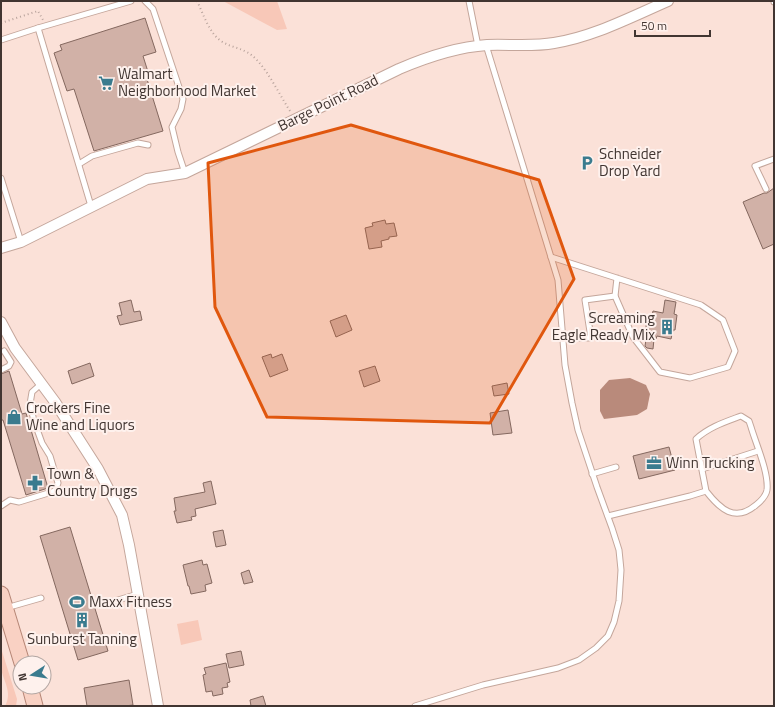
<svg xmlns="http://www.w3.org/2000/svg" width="775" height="707" font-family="'Titillium Web',sans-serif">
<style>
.green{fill:#f8c8b8}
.water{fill:#b98a7b}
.building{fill:#d1b1a7;stroke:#84685f}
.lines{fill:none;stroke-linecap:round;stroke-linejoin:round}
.service-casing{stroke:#c4a69b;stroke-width:7}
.minor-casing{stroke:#c4a69b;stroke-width:12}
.primary-casing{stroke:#b68676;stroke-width:17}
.path{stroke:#b8a39c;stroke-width:2;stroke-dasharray:1 3;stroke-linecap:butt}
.service{stroke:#fff;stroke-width:5}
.minor{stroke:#fff;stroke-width:10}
.primary{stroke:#f9d1c3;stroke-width:15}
.marked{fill:#e0570e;fill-opacity:0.2;stroke:#e0570e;stroke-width:3;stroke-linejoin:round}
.labels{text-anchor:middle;stroke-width:4;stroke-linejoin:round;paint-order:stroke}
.poi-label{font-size:15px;fill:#413531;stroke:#fef1ed;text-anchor:start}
.street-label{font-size:15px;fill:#413531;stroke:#fef1ed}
</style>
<rect width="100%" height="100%" fill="#fbe1d8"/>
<g class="green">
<path d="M223 1H277L287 29 277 30Z"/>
<path d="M198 620 202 640 181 645 177 624Z"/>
<path d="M1 648 17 699 16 706H5C13 692 3 681 1 668 0 661 1 654 1 648Z"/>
</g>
<path class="water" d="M630 378 646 385 650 394 647 409 637 415 604 419 600 411V390L609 380Z"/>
<g class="building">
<path d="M145 18 156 52 143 56 149 75 146 76 163 131 94 151 74 89 67 91 54 53 62 50 60 45Z"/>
<path d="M774 188V244L763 249 743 202 764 193H767Z"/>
<path d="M385 220 386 224 394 223 397 236 389 237V239L381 241 382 247 369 249 365 228 373 226 372 223Z"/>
<path d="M131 300 134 312 140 311 142 320 120 325 117 316 122 315 119 303Z"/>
<path d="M665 300 676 302 674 314 677 315 675 330H673L671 339 657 336 656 339H654L653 349 647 348 645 346 647 333H645L648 315 652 316 653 311 663 313Z"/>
<path d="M346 315 352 330 336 337 330 321Z"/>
<path d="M271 354 272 358 282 354 288 370 270 377 262 357Z"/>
<path d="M90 363 94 376 72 384 68 371Z"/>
<path d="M375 366 380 381 364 387 359 371Z"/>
<path d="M9 371 22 414 26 413 48 488 26 495 3 420H1V374Z"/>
<path d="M507 383 509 394 494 396 492 386Z"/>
<path d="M508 410 512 433 493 435 490 413Z"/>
<path d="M669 447 675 470 639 479 633 456Z"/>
<path d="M211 481 216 504 195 509 196 516 191 517 192 520 177 523 174 511H176L174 498 205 492 203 483Z"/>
<path d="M70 527 108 651 78 660 40 536Z"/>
<path d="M223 530 226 545 216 547 213 532Z"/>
<path d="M202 560 203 565 207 564 212 583 205 585 206 591 191 594 189 586H188L183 565Z"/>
<path d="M249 570 253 582 244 584 241 573Z"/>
<path d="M241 651 244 665 229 668 226 654Z"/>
<path d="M226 663 230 682 227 683 228 687 222 688 223 694 213 696 212 691 206 692 203 675 206 674 204 668Z"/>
<path d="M129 680 133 705 125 706H87L84 688Z"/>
<path d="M263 696 266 706H251L250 700Z"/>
</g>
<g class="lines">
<g class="service-casing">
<g id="service">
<path d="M145 1 153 9 183 99 181 109 172 127 178 152 185 173"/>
<path d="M469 1 478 46"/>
<path d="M774 1V2"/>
<path d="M38 28 91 206"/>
<path d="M1 40 38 28 131 1"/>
<path d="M79 164 92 156 138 143 148 145"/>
<path d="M1 178 21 242"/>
<path d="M766 189 755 166 774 159"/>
<path d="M551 257 701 305 723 320 735 351 728 367 690 378 660 372 633 337 615 296 617 278"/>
<path d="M562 338H591L585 300 615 296"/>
<path d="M1 370 9 366 11 362 4 351"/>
<path d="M702 469 758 451"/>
<path d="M592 474 616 467"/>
<path d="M1 506 10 500 19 502 55 491 58 483 50 456 42 443 34 421 30 404 32 392 41 384"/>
<path d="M608 516 690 496 706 491 696 439C709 427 725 422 741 416L749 421 751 427C756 444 769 473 767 490 766 496 761 501 756 505 735 523 720 509 706 491"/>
<path d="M108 603 138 594"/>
<path d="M6 608 41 598"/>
<path d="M415 706 483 685 558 668 579 660 596 648 608 636 614 622 619 601 621 570 619 550 612 528 597 487 578 430 572 403 565 365 558 280 486 45"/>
</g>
</g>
<g class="minor-casing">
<g id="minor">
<path d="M1 248 21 242 147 179 185 173 399 69C427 57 456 47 487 45 509 44 532 47 554 43 593 37 631 17 668 1"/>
<path d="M1 322 15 348 55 402 98 469 122 515 129 545 158 706"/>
</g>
</g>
<g class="primary-casing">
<g id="primary">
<path d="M1 594 22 663"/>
<path d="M30 687 35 706"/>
</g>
</g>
<g class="path">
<path d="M197 1C203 13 209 33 221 41 233 49 244 47 256 59 270 74 279 94 290 111"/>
<path d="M1 23 38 11 43 20"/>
<path d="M1 686H2"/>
</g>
<use href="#service" class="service"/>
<use href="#minor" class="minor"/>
<use href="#primary" class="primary"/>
</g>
<path class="marked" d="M351 125 539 180 574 279 490 423 267 417 215 307 208 163Z"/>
<defs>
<g id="supermarket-bare" transform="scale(1.2)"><path d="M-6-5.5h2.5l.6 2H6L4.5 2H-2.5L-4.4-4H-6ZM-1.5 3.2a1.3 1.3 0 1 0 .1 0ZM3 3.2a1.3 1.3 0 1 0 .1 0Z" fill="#3a7b8e" stroke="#fef1ed" stroke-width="2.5" paint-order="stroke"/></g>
<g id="parking-bare" transform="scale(1.2)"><path d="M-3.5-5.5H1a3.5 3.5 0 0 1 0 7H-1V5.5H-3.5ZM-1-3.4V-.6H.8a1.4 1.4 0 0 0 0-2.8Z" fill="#3a7b8e" stroke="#fef1ed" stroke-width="2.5" paint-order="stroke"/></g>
<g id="building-bare" transform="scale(1.2)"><path d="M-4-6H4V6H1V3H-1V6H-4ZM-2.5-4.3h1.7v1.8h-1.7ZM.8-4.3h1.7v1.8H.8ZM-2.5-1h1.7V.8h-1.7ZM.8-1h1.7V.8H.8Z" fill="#3a7b8e" stroke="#fef1ed" stroke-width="2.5" paint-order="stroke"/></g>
<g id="shop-bare" transform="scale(1.2)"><path d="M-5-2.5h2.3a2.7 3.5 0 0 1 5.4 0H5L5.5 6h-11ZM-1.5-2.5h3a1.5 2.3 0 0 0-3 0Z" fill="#3a7b8e" stroke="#fef1ed" stroke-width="2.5" paint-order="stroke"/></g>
<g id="office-bare" transform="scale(1.2)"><path d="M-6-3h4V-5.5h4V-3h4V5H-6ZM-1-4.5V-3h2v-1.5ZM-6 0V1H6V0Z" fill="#3a7b8e" stroke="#fef1ed" stroke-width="2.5" paint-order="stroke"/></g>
<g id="pharmacy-bare" transform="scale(1.2)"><path d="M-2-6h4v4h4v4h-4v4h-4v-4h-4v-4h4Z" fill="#3a7b8e" stroke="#fef1ed" stroke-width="2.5" paint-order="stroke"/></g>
<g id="stadium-bare" transform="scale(1.2)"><path d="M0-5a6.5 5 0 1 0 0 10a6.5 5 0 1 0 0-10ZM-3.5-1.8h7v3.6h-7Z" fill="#3a7b8e" stroke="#fef1ed" stroke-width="2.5" paint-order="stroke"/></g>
</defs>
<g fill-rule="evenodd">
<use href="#supermarket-bare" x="106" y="83"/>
<use href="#parking-bare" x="587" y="163"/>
<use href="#building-bare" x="667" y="327"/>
<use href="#shop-bare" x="14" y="417"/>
<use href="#office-bare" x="654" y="463"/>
<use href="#pharmacy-bare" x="35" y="483"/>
<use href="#stadium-bare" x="77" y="602"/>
<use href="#building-bare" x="82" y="620"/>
</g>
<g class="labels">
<g class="poi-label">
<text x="118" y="79">Walmart<tspan x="118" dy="17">Neighborhood Market</tspan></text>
<text x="599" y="159">Schneider<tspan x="599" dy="17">Drop Yard</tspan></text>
<text x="655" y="323" text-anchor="end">Screaming<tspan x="655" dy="17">Eagle Ready Mix</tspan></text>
<text x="26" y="413">Crockers Fine<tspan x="26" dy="17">Wine and Liquors</tspan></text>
<text x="666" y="468">Winn Trucking</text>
<text x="47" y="479">Town &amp;<tspan x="47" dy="17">Country Drugs</tspan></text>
<text x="89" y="607">Maxx Fitness</text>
<text x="82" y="644" text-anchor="middle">Sunburst Tanning</text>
</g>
<g class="street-label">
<text transform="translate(328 103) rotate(-26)" y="5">Barge Point Road</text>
</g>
</g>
<rect width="775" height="707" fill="none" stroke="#413531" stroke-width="4"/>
<g transform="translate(32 675) rotate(258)"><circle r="19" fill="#fef1ed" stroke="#b2a6a2"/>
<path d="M0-3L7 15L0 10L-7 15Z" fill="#3a7b8e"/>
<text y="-6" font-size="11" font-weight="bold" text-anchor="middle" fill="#413531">N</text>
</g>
<path d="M635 30v6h75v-6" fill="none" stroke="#413531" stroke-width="2"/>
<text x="641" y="30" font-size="12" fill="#413531" stroke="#fef1ed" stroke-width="3" paint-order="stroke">50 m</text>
</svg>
